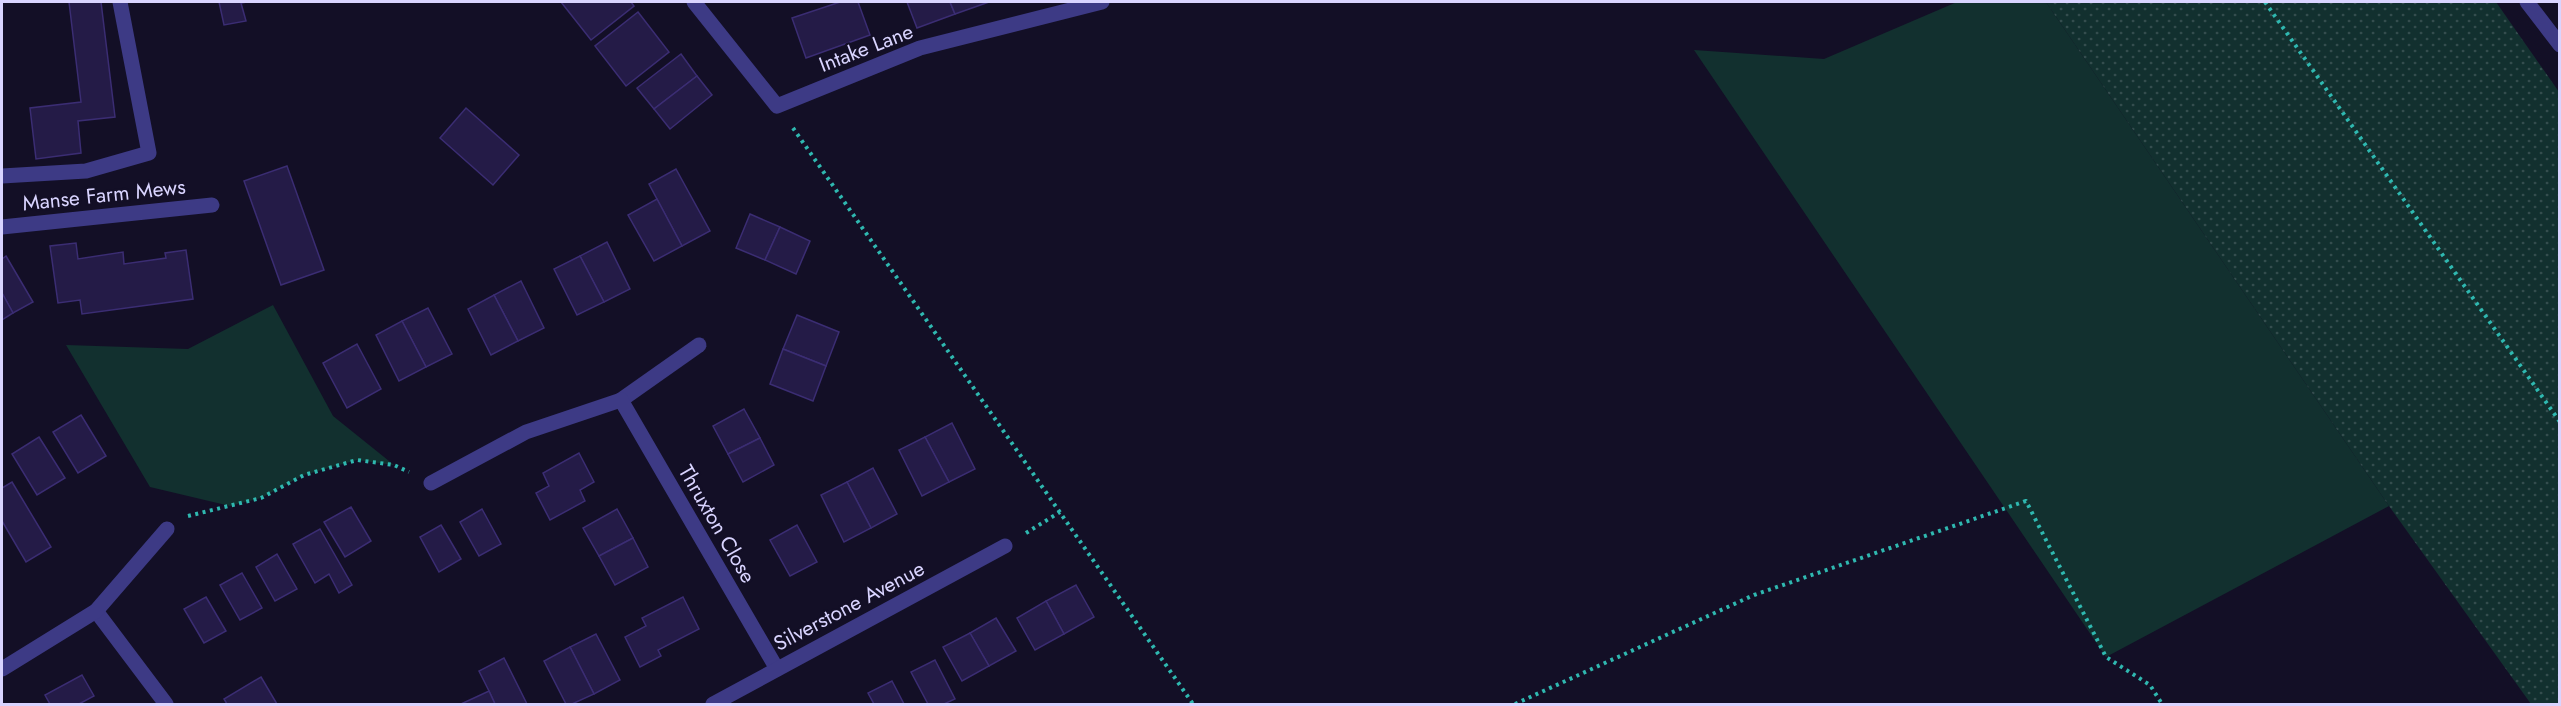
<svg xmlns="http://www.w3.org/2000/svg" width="2561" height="706" font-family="Jost,sans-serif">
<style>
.grass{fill:#12302f}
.garden{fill:url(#garden-dots)}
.building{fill:#241b47;stroke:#3b2d73;stroke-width:1.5}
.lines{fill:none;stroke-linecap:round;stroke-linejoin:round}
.path{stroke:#2fb8b0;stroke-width:4;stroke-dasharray:3 4.5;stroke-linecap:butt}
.lane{stroke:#3d3a85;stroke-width:15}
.street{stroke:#3d3a85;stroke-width:15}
.labels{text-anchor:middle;stroke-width:4.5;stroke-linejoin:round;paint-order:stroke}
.street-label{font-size:21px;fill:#d9d4ff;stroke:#130f26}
</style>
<defs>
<pattern id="garden-dots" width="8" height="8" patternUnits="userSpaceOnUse" patternTransform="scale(1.5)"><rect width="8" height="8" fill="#12302f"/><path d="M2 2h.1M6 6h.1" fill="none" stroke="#344d4e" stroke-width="1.8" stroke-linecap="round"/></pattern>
</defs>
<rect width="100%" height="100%" fill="#130f26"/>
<g class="grass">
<path d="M1957 2H2046L2389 506 2106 657 1694 50 1824 59Z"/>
<path d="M273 305 333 416 394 465 357 460 304 475 261 498 230 506 150 487 66 345 188 349Z"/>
</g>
<path class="garden" d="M2046 2H2496L2559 92V704H2531L2389 506Z"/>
<g class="building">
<path d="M69 2H101L115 117 78 121 81 153 36 159 30 108 81 102Z"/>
<path d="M219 2H247L241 3 246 21 224 25Z"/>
<path d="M561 2H631L634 6 591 40Z"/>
<path d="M840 2H858L870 35 806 58 792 18Z"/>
<path d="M907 2H950L955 14 917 28Z"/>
<path d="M950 2H989L955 14Z"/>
<path d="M638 12 669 52 626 86 595 46Z"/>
<path d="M681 54 697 76 654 109 637 88Z"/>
<path d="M697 76 712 95 670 129 654 109Z"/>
<path d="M466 108 519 155 493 185 440 138Z"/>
<path d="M287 166 324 270 281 285 244 181Z"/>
<path d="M676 169 710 231 682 246 649 184Z"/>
<path d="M657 199 682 246 654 261 628 215Z"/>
<path d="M750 214 780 227 765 260 736 248Z"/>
<path d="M780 227 810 241 796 274 765 260Z"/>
<path d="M607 242 630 289 604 302 580 256Z"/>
<path d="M76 243 78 259 123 252 124 264 166 258 165 253 186 250 193 299 82 314 80 300 58 303 50 246Z"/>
<path d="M6 256 33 302 13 313 2 293V259Z"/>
<path d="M580 256 604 302 577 315 554 269Z"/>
<path d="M521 281 544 328 518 341 494 295Z"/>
<path d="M2 293 13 313 2 320Z"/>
<path d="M494 295 518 341 491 355 468 309Z"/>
<path d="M428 308 452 354 426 367 402 321Z"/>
<path d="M797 315 839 332 826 366 783 349Z"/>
<path d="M402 321 426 367 399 381 376 335Z"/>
<path d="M357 344 381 389 347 408 323 363Z"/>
<path d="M783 349 826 366 813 401 770 384Z"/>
<path d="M744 409 760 438 728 454 713 426Z"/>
<path d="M81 415 106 456 78 473 53 432Z"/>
<path d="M952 423 975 469 949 482 925 437Z"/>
<path d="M39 437 65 478 37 495 12 454Z"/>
<path d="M925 437 949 482 922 496 899 450Z"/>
<path d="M760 438 774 465 743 482 728 454Z"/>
<path d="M579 453 594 482 580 490 585 501 550 520 536 493 549 486 543 473Z"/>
<path d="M873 468 897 514 871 528 847 482Z"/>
<path d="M12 482 51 547 26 562 2 521V488Z"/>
<path d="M847 482 871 528 844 542 821 495Z"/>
<path d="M351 507 371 541 345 557 324 522Z"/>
<path d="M482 509 501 544 479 556 460 522Z"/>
<path d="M617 509 633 538 599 556 583 528Z"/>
<path d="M441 525 461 559 439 572 420 537Z"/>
<path d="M797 525 817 562 790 576 770 540Z"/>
<path d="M320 529 352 585 339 593 329 574 315 583 293 544Z"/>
<path d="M633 538 648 567 615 585 599 556Z"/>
<path d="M277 554 297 589 275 601 256 567Z"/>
<path d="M242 573 262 608 240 620 220 585Z"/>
<path d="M1076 585 1094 617 1064 634 1046 601Z"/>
<path d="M206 597 226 631 204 643 184 609Z"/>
<path d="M683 597 699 629 658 650 661 656 640 667 625 637 646 626 642 618Z"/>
<path d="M1046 601 1064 634 1035 650 1017 618Z"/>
<path d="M996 618 1016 651 989 666 970 633Z"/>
<path d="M970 633 989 666 962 681 943 647Z"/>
<path d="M596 634 620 680 594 694 570 647Z"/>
<path d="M570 647 594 694 572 704H566L544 661Z"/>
<path d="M504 658 527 704H495L489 691 479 671Z"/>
<path d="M935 660 955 699 944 704H928L911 672Z"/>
<path d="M82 675 94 696 79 704H50L45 695Z"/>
<path d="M261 677 277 704H227L224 699Z"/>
<path d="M892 681 904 704H874L868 693Z"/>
<path d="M489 691 495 704H461Z"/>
</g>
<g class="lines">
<g class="path">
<path d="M2265 2 2560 422"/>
<path d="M793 128 1193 704"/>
<path d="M188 516 261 498 304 475 357 460 394 465 409 472"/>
<path d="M1026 533 1060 512"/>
<path d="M1515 704 1754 595 2026 501 2106 657 2150 685 2162 704"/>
</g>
<path class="lane" d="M2 176 86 171 149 153 120 2"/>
<g class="street">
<path d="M694 2 777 106 920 48 1102 2"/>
<path d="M2527 2 2560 45"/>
<path d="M2 227 212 205"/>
<path d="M621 400 699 345"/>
<path d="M431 483 526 432 621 400 777 669"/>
<path d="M96 611 166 704"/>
<path d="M2 669 96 611 167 529"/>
<path d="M713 704 1005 546"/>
</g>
</g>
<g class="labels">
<g class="street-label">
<text transform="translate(866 48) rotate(-21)" y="7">Intake Lane</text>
<text transform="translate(104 195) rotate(-6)" y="7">Manse Farm Mews</text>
<text transform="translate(717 524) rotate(60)" y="7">Thruxton Close</text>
<text transform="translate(849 606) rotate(-28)" y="7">Silverstone Avenue</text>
</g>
</g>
<rect width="2561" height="706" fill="none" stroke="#d9d4ff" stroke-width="6"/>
</svg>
